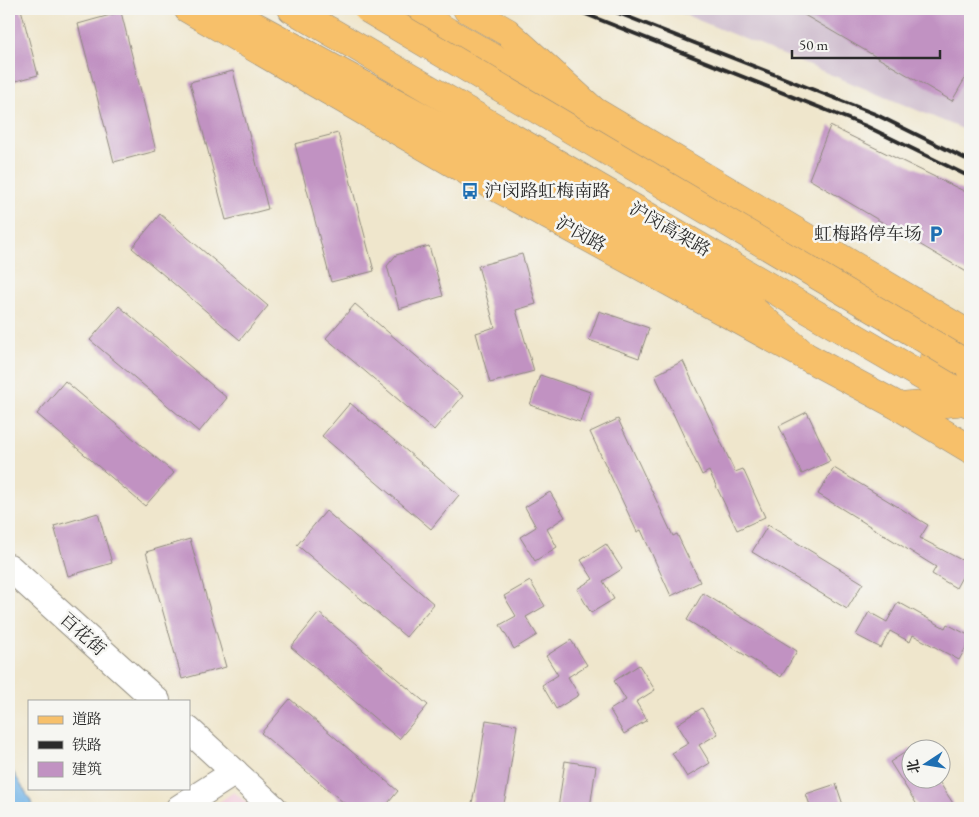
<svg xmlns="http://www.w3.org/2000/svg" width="979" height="817" font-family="'EB Garamond','Noto Serif SC',serif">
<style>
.built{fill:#f3cfde}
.industrial{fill:#cfbdce}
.water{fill:#72b4e7;stroke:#4e7089}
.building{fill:#c192c2}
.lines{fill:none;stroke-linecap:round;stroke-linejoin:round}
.minor-casing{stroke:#8d887c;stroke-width:28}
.major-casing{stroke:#8d887c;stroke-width:29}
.highway-casing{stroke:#8d887c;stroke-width:29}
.minor{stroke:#fff;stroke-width:26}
.major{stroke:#f7c06b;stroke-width:28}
.highway{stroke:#f7c06b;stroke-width:28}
.rail{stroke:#2b2b2b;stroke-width:4}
.highway-bridge-casing{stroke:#8d887c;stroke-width:29;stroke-linecap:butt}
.highway-bridge{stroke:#f7c06b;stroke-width:28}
.labels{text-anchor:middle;stroke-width:5;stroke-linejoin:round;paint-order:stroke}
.poi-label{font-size:18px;fill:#2b2b2b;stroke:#f6f6f2;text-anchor:start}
.street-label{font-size:18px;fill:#2b2b2b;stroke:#f6f6f2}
</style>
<rect width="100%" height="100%" fill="#f6f6f2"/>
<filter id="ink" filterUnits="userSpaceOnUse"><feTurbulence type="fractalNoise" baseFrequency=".02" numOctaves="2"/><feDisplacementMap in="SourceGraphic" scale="10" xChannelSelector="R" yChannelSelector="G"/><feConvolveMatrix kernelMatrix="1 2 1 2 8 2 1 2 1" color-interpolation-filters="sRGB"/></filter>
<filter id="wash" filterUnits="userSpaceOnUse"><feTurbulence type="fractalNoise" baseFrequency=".0096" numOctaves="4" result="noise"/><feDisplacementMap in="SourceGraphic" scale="20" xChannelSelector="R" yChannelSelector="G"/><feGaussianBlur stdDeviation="1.12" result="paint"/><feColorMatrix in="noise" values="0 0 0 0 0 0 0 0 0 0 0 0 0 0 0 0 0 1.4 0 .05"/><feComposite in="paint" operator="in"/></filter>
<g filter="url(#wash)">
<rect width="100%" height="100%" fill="#efe6cc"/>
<path class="built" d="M234 792 252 808H210Z"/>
<path class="industrial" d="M671 9H970V132L752 42Z"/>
<path class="water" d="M9 765 35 808H9Z"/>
<g id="blocks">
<g class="building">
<path d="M9 9H21L38 75 9 83Z"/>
<path d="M794 9H970V70L952 101Z"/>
<path d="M121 12 156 151 114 162 78 24Z"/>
<path d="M233 71 268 209 226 220 190 82Z"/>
<path d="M830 126 970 194V274L809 179Z"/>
<path d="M338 133 374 271 331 282 295 144Z"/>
<path d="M160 214 268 306 240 340 132 248Z"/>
<path d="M429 246 443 296 399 309 387 266 396 255Z"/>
<path d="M522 254 536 304 516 310 534 371 490 383 476 333 495 327 478 266Z"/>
<path d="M355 304 463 396 434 430 326 338Z"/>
<path d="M119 306 227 398 199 432 90 340Z"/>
<path d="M599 311 649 328 639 358 589 340Z"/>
<path d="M683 361 735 472 743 469 765 517 737 530 709 471 702 475 655 375Z"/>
<path d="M540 375 590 392 580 422 530 405Z"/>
<path d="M65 381 174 473 145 506 37 414Z"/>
<path d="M350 403 459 495 431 529 322 436Z"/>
<path d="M807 412 830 461 802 474 779 426Z"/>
<path d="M618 419 673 536 677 534 700 582 671 596 641 530 637 532 590 432Z"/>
<path d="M834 468 928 525 920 538 969 564 956 588 932 574 936 567 818 494Z"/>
<path d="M550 492 565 517 547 529 557 547 535 561 520 537 536 527 525 507Z"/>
<path d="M326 511 434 604 406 637 297 545Z"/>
<path d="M98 513 112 563 68 576 54 526Z"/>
<path d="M768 525 863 583 847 609 752 552Z"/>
<path d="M190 539 226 667 182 679 146 552Z"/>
<path d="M606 544 622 569 603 581 614 599 591 613 577 589 593 579 581 560Z"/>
<path d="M530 581 545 606 526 617 537 635 514 649 500 625 516 616 504 596Z"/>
<path d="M703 593 797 651 781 677 687 620Z"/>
<path d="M898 602 945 628 947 624 970 636V640L959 660 913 635 910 642 890 631 881 648 856 635 869 612 887 622Z"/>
<path d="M319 613 428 705 399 739 291 647Z"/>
<path d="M571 640 587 665 568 677 579 695 556 709 542 685 558 675 546 656Z"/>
<path d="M639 665 655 690 636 702 647 720 624 734 610 710 626 700 614 681Z"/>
<path d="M290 699 398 791 384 808H350L261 733Z"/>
<path d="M702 708 718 734 699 745 710 763 687 777 672 753 689 743 677 724Z"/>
<path d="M486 720 517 725 507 789 503 808H471L478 773Z"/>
<path d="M912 748V780H938L956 808H919L890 762Z"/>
<path d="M565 761 596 766 590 808H558Z"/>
<path d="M836 784 844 808H811L806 794Z"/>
</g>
</g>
</g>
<g filter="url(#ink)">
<use href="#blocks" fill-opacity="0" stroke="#8d887c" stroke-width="1"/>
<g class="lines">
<g class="minor-casing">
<g id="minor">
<path d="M9 567 157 701"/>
<path d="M189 730 274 808"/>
<path d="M179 808 235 772"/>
</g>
</g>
<g class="major-casing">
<g id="major">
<path d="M188 9 472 174 805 356 900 407 970 449"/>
<path d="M408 9 536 82 594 111 970 335"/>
<path d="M934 357 970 380"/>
<path d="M900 407 957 402"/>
</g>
</g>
<g class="highway-casing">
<g id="highway">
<path d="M224 9 525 173 750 307 805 356"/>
<path d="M292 9 970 404"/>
<path d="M467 9 507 32 594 111"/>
</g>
</g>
<use href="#minor" class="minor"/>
<use href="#major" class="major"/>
<use href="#highway" class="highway"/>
<g class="rail">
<path d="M573 9 866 126 970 177"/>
<path d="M608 9 875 114 970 161"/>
</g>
<g class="highway-bridge-casing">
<path id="highway-bridge" d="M368 9 965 363"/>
</g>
<use href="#highway-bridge" class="highway-bridge"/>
</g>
</g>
<defs>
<g id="bus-bare" transform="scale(1.35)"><path d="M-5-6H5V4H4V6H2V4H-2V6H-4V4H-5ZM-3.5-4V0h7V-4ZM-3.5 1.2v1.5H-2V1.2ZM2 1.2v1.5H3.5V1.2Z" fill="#1f6fb2" stroke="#f6f6f2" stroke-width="2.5" paint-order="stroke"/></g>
<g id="parking-bare" transform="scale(1.35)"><path d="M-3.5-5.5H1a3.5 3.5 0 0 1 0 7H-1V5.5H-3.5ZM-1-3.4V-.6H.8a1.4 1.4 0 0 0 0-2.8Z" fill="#1f6fb2" stroke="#f6f6f2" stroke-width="2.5" paint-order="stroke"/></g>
</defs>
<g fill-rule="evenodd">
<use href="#bus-bare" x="470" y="191"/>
<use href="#parking-bare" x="936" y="234"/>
</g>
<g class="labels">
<g class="poi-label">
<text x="484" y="197">沪闵路虹梅南路</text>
<text x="922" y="240" text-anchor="end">虹梅路停车场</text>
</g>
<g class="street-label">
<text transform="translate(670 229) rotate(30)" y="6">沪闵高架路</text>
<text transform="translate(581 234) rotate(29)" y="6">沪闵路</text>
<text transform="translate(83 634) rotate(42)" y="6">百花街</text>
</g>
</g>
<rect width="979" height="817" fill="none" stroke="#f6f6f2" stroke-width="30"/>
<rect x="28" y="700" width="162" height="90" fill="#f6f6f2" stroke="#a5a5a2"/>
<rect x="38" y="716" width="25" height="8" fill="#f7c06b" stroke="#a5a5a2"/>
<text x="72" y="724" font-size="15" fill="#2b2b2b">道路</text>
<rect x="38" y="741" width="25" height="8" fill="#2b2b2b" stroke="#a5a5a2"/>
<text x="72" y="750" font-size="15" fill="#2b2b2b">铁路</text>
<rect x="38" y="762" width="25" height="15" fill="#c192c2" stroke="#a5a5a2"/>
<text x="72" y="774" font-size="15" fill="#2b2b2b">建筑</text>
<g transform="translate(926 764) rotate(258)"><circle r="24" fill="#f6f6f2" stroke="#a5a5a2"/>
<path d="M0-4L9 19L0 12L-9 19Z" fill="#1f6fb2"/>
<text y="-8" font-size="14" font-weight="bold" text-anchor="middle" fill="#2b2b2b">北</text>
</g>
<path d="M792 50v8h148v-8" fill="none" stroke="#2b2b2b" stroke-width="2.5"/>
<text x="799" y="50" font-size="15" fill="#2b2b2b" stroke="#f6f6f2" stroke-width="4" paint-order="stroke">50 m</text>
</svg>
